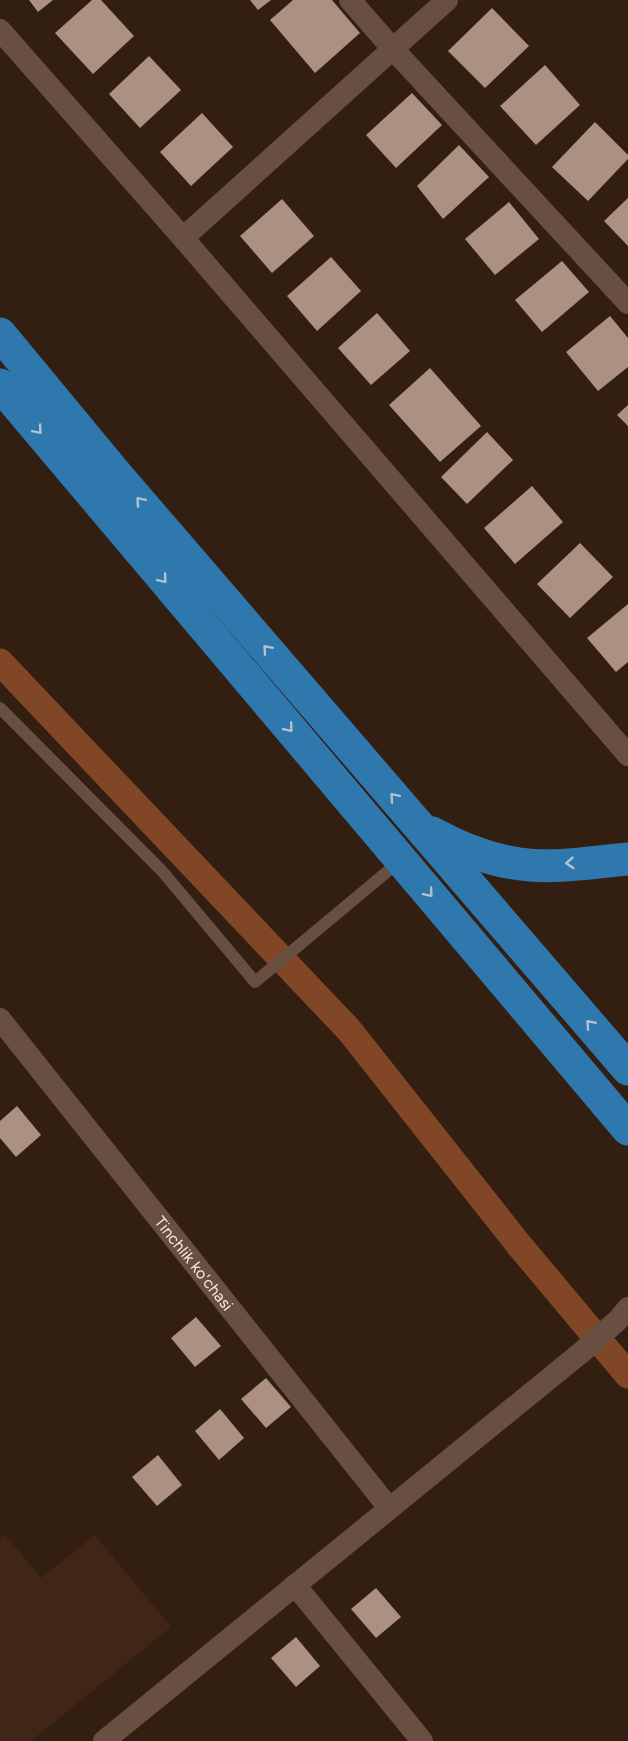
<svg xmlns="http://www.w3.org/2000/svg" width="628" height="1741" font-family="Figtree,sans-serif">
<style>
.built{fill:#412516}
.lines{fill:none;stroke-linecap:round;stroke-linejoin:round}
.canal{stroke:#814626;stroke-width:27}
.building{fill:#ac9082}
.service{stroke:#684f42;stroke-width:12}
.minor{stroke:#684f42;stroke-width:22}
.primary{stroke:#2e78ad;stroke-width:33}
.oneway{stroke:#b2c2cf}
.labels{text-anchor:middle;stroke-width:6;stroke-linejoin:round;paint-order:stroke}
.street-label{font-size:16px;fill:#f9eae2;stroke:#291409}
</style>
<rect width="100%" height="100%" fill="#331e12"/>
<path class="built" d="M5 1534 41 1578 95 1535 171 1627 31 1741H0V1539Z"/>
<g class="lines">
<path class="canal" d="M0 662 349 1030 519 1245 628 1375"/>
</g>
<g class="building">
<path d="M29 0H53L38 12Z"/>
<path d="M92 0H101L134 36 93 74 55 33Z"/>
<path d="M250 0H271L258 10Z"/>
<path d="M293 0H332L360 33 315 73 270 20Z"/>
<path d="M492 8 529 46 485 88 448 51Z"/>
<path d="M149 56 181 90 140 128 109 94Z"/>
<path d="M545 65 580 105 536 145 500 106Z"/>
<path d="M412 93 442 125 396 168 366 135Z"/>
<path d="M202 113 233 147 191 186 160 152Z"/>
<path d="M595 122 628 155V159L588 201 552 167Z"/>
<path d="M459 145 489 177 443 219 417 186Z"/>
<path d="M628 198V246L604 221Z"/>
<path d="M282 199 314 236 272 273 240 236Z"/>
<path d="M509 202 539 239 495 275 465 239Z"/>
<path d="M331 257 361 291 317 331 287 296Z"/>
<path d="M562 261 589 292 542 332 515 300Z"/>
<path d="M377 313 410 351 371 385 338 348Z"/>
<path d="M610 316 628 338V367L598 391 566 352Z"/>
<path d="M430 368 481 426 440 462 389 405Z"/>
<path d="M628 405V426L617 415Z"/>
<path d="M487 432 513 460 467 504 441 477Z"/>
<path d="M532 486 563 522 515 564 484 528Z"/>
<path d="M580 543 613 577 570 618 537 584Z"/>
<path d="M628 604V662L616 672 587 638Z"/>
<path d="M17 1106 41 1135 16 1157 0 1138V1121Z"/>
<path d="M196 1317 221 1346 195 1367 171 1338Z"/>
<path d="M266 1378 291 1407 266 1428 241 1399Z"/>
<path d="M220 1409 244 1438 219 1460 195 1431Z"/>
<path d="M158 1455 182 1485 157 1506 132 1477Z"/>
<path d="M376 1588 401 1617 376 1638 351 1609Z"/>
<path d="M296 1637 320 1666 296 1687 271 1658Z"/>
</g>
<g class="lines">
<path class="service" d="M0 708 162 871 255 982 400 861"/>
<g class="minor">
<path d="M350 0 392 48 628 303"/>
<path d="M0 30 183 238 628 755"/>
<path d="M183 238 447 0"/>
<path id="s1" d="M0 1019 389 1508"/>
<path d="M295 1585 422 1741"/>
<path d="M104 1741 583 1351 618 1320 628 1308"/>
</g>
<g class="primary">
<path d="M0 334 115 473 628 1069"/>
<path d="M0 385 628 1129"/>
<path d="M432 833C459 848 489 860 520 864 555 869 593 862 628 859"/>
</g>
</g>
<defs><path id="oneway-chevron" d="M-2-3.5L2.5 0L-2 3.5" fill="none" stroke-width="1.6" stroke-linecap="round" stroke-linejoin="round" transform="scale(1.5)"/></defs>
<g class="oneway">
<use href="#oneway-chevron" transform="translate(38 430) rotate(50)"/>
<use href="#oneway-chevron" transform="translate(140 501) rotate(-131)"/>
<use href="#oneway-chevron" transform="translate(163 579) rotate(50)"/>
<use href="#oneway-chevron" transform="translate(267 649) rotate(-131)"/>
<use href="#oneway-chevron" transform="translate(289 728) rotate(50)"/>
<use href="#oneway-chevron" transform="translate(394 797) rotate(-131)"/>
<use href="#oneway-chevron" transform="translate(570 863) rotate(176)"/>
<use href="#oneway-chevron" transform="translate(429 893) rotate(50)"/>
<use href="#oneway-chevron" transform="translate(590 1024) rotate(-131)"/>
</g>
<g class="labels">
<g class="street-label">
<text dy="6" stroke="none"><textPath href="#s1" startOffset="312">Tinchlik ko'chasi</textPath></text>
</g>
</g>
</svg>
